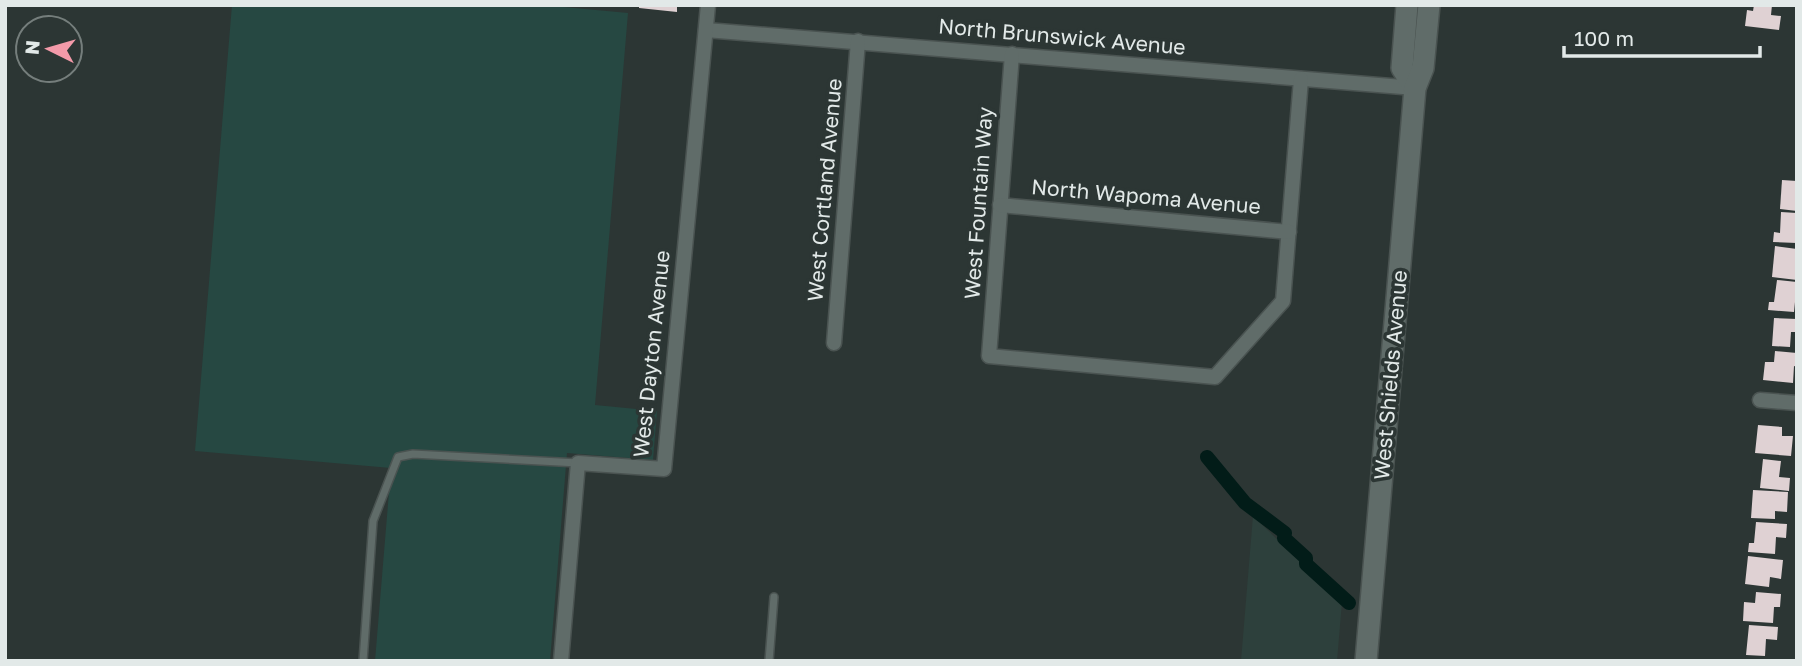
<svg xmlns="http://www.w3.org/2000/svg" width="1802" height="666" font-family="'Golos Text',sans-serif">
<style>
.built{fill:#2d403c}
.green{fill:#264842}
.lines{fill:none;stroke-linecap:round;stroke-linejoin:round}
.canal{stroke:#021c18;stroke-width:14}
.building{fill:#dfd1d3}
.lane-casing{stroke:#4a5351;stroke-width:10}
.street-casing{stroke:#4a5351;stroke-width:17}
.secondary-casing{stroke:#4a5351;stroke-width:24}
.lane{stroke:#606c69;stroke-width:7}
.street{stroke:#606c69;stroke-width:14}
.secondary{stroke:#606c69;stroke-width:21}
.labels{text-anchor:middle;stroke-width:7;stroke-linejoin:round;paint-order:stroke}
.street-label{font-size:21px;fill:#e2e9e8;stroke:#2c3634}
</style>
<rect width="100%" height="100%" fill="#2c3634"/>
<path class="built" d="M1253 516 1342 602 1337 661H1241Z"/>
<path class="green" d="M232 5H542L628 13 595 405 657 411 653 460 567 453 550 661H375L391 468 195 451Z"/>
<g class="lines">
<path class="canal" d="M1207 457 1245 503 1285 533 1284 538 1306 558V564L1349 603"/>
</g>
<g class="building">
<path d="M639 5H677V12L639 8Z"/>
<path d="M1754 5H1772L1771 15 1781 16 1779 30 1745 26 1747 10 1753 11Z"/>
<path d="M1782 180 1797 181V211L1780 209Z"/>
<path d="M1781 212 1797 213V243L1773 242 1774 232 1780 233Z"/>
<path d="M1775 246 1797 249V280L1772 277Z"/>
<path d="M1777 280 1797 282 1794 312 1768 310 1769 302H1774Z"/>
<path d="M1774 318 1797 319V332H1791L1790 347 1772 346Z"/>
<path d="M1775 351 1797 353V367L1794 366 1793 383 1763 380 1765 362H1774Z"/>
<path d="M1758 425 1782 427V436H1793L1791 456 1755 453Z"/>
<path d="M1763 459 1781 461 1779 477 1790 478 1789 491 1760 488Z"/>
<path d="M1753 490 1788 492 1787 512 1775 511V519L1751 518Z"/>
<path d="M1756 522 1787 524 1786 538 1776 537 1775 554 1748 552 1749 543H1754Z"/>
<path d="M1748 556 1783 560 1781 579 1770 577 1769 587 1745 584Z"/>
<path d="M1756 592 1781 594 1780 607H1774L1773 623 1743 621 1744 602 1755 603Z"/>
<path d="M1749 625 1778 627 1777 640 1766 639 1765 656 1746 655Z"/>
</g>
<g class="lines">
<g class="lane-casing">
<g id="lane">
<path d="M363 661 373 521 398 457 413 454 578 463"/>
<path d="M769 661 774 597"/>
</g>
</g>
<g class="street-casing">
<g id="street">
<path d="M706 30 1415 88"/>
<path d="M1012 54 989 356 1215 377 1283 301 1301 79"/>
<path d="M1000 205 1289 232"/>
<path d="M834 343 858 41"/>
<path d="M1760 400 1797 403"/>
<path d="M561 661 578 463 664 469 708 5"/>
</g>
</g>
<g class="secondary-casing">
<g id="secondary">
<path d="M1407 5 1402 68 1415 88"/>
<path d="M1366 661 1415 88 1423 68 1429 5"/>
</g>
</g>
<use href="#lane" class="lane"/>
<use href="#street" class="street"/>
<use href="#secondary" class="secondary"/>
</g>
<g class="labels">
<g class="street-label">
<text transform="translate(1062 37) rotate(5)" y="7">North Brunswick Avenue</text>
<text transform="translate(825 190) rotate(-85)" y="7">West Cortland Avenue</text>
<text transform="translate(1146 197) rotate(5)" y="7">North Wapoma Avenue</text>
<text transform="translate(979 203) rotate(-86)" y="7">West Fountain Way</text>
<text transform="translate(652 354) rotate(-84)" y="7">West Dayton Avenue</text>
<text transform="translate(1391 375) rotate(-85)" y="7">West Shields Avenue</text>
</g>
</g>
<rect width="1802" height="666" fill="none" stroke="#e2e9e8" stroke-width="14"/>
<g transform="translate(49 49) rotate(275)"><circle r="33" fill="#2c3634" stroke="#757e7c" stroke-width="2"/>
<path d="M0-5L12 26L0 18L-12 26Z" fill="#f39aa9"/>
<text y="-10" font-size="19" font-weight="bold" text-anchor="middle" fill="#e2e9e8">N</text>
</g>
<path d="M1564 46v10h196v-10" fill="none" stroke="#e2e9e8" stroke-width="3.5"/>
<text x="1574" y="46" font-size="21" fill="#e2e9e8" stroke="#2c3634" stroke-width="5" paint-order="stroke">100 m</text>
</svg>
